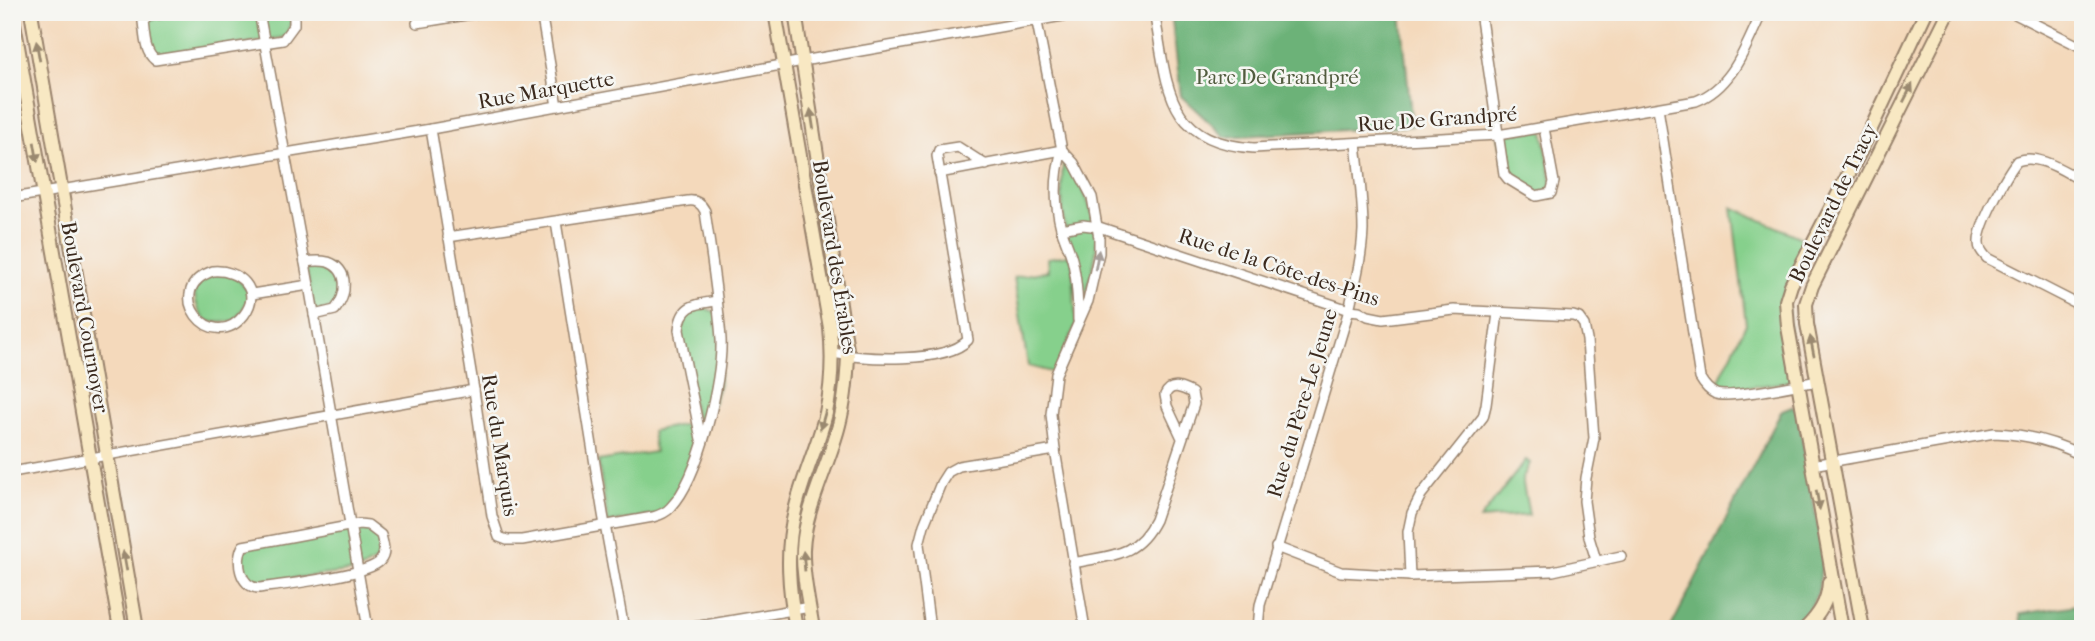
<svg xmlns="http://www.w3.org/2000/svg" width="2095" height="641" font-family="'IM FELL French Canon',serif">
<style>
.green{fill:#86d08c;stroke:#607d55;stroke-width:2}
.forest{fill:#6cb278;stroke:#546e4b;stroke-width:2}
.lines{fill:none;stroke-linecap:round;stroke-linejoin:round}
.street-casing{stroke:#98826c;stroke-width:12}
.secondary-casing{stroke:#98826c;stroke-width:16}
.street{stroke:#fff;stroke-width:9}
.secondary{stroke:#f8e8c3;stroke-width:12}
.oneway{fill:#9a8970}
.oneway2{fill:#a79f9a}
.labels{text-anchor:middle;stroke-width:5;stroke-linejoin:round;paint-order:stroke}
.park-label{font-size:21px;fill:#525c3f;stroke:#f6f6f2}
.street-label{font-size:21px;fill:#3b2a1e;stroke:#f6f6f2}
</style>
<rect width="100%" height="100%" fill="#f6f6f2"/>
<filter id="ink" filterUnits="userSpaceOnUse"><feTurbulence type="fractalNoise" baseFrequency=".0143" numOctaves="2"/><feDisplacementMap in="SourceGraphic" scale="14" xChannelSelector="R" yChannelSelector="G"/><feConvolveMatrix kernelMatrix="1 2 1 2 8 2 1 2 1" color-interpolation-filters="sRGB"/></filter>
<filter id="wash" filterUnits="userSpaceOnUse"><feTurbulence type="fractalNoise" baseFrequency=".00686" numOctaves="4" result="noise"/><feDisplacementMap in="SourceGraphic" scale="28" xChannelSelector="R" yChannelSelector="G"/><feGaussianBlur stdDeviation="1.57" result="paint"/><feColorMatrix in="noise" values="0 0 0 0 0 0 0 0 0 0 0 0 0 0 0 0 0 1.4 0 .05"/><feComposite in="paint" operator="in"/></filter>
<g filter="url(#wash)">
<rect width="100%" height="100%" fill="#f4d9bb"/>
<g class="green">
<path d="M172 12H294L286 37 156 57 149 53 143 22Z"/>
<path d="M1543 130 1552 183 1548 191 1536 193 1508 175 1498 135Z"/>
<path d="M1063 164 1071 166C1085 192 1098 219 1096 249 1095 269 1085 294 1081 314 1071 264 1058 215 1063 164Z"/>
<path d="M1732 207 1808 241 1786 288 1794 381 1722 391 1715 388 1746 324Z"/>
<path d="M1068 255 1072 260 1076 325 1055 373 1028 366 1014 277 1048 271 1047 258Z"/>
<path d="M305 262 329 265 343 280 339 304 314 315Z"/>
<path d="M204 274 234 275 252 294 236 320C205 327 198 320 194 290Z"/>
<path d="M696 305 718 313 720 383 685 485 662 514 608 523 598 461 655 452 652 431 696 422 680 331 686 311Z"/>
<path d="M1526 460 1530 463 1522 479 1529 515 1480 519Z"/>
<path d="M353 526 379 531 382 557 358 571 258 582 247 580 242 564 243 546Z"/>
</g>
<g class="forest">
<path d="M1171 12H1401L1412 126 1225 137 1181 96Z"/>
<path d="M1792 406 1797 410 1823 554 1818 593 1803 622 1791 629H1670L1782 410Z"/>
<path d="M2083 604V629H2022L2020 614Z"/>
</g>
</g>
<g filter="url(#ink)">
<g class="lines">
<g class="street-casing">
<g id="street">
<path d="M174 12 148 16 143 22C145 35 144 51 155 60L283 40 294 25V12"/>
<path d="M259 12 309 285 368 629"/>
<path d="M541 12 557 106"/>
<path d="M1035 12 1062 150C1055 175 1054 202 1061 228 1064 238 1069 248 1072 259 1077 279 1078 300 1078 320"/>
<path d="M1154 12C1168 83 1163 142 1254 148L1498 135 1696 101C1733 87 1746 46 1762 12"/>
<path d="M1480 12 1504 174 1508 179 1536 196 1551 193 1554 182 1544 128"/>
<path d="M2011 12 2083 48"/>
<path d="M417 23 484 12"/>
<path d="M1658 108 1700 378C1704 385 1709 391 1716 394 1732 399 1799 384 1818 381"/>
<path d="M431 129 474 390 492 516 499 537 507 540H522L653 517C660 515 666 513 671 507 699 478 723 379 721 339 718 296 711 253 705 211 701 203 696 200 688 201L448 237"/>
<path d="M1062 150 1074 163 1092 197 1099 238V253L1088 301 1056 374 1051 414 1055 450 1085 629"/>
<path d="M939 173 1062 150"/>
<path d="M2083 181C2063 171 2039 153 2017 161 2006 175 1978 226 1979 243 1979 250 1983 253 1987 258L2083 307"/>
<path d="M12 198 431 129 814 59 1086 12"/>
<path d="M556 222 603 514 624 629"/>
<path d="M1061 229 1083 225 1099 227 1349 310 1359 311 1368 316 1383 319 1454 310 1573 316 1579 318 1584 325 1587 340 1594 438 1586 478 1584 501 1589 537 1596 560"/>
<path d="M305 262C312 261 320 260 328 262 350 270 347 295 335 310L314 315"/>
<path d="M213 271C239 269 263 290 244 315 211 357 159 289 213 271Z"/>
<path d="M252 294 309 285"/>
<path d="M833 353C864 359 945 364 968 340L937 156 939 150 958 147 986 165"/>
<path d="M701 439 679 330C681 304 696 304 717 301"/>
<path d="M1812 465 1994 433C2026 434 2054 441 2083 456"/>
<path d="M12 472 474 390"/>
<path d="M359 524 368 525 381 535C383 544 387 553 380 561 369 575 281 585 259 588 240 588 235 560 243 546Z"/>
<path d="M1276 547 1341 572 1410 576 1553 571 1621 556"/>
<path d="M1073 563C1110 555 1136 558 1155 520L1194 404 1192 393C1182 388 1171 382 1165 395L1167 406 1182 438"/>
<path d="M1410 576 1408 532 1412 513 1421 495 1483 417 1486 405 1498 313"/>
<path d="M682 629 810 607"/>
<path d="M930 629 919 544 924 525 941 483 948 472 959 466 1055 450"/>
<path d="M1258 629 1260 605 1349 310C1355 284 1362 257 1363 230 1363 201 1359 172 1356 143"/>
</g>
</g>
<g class="secondary-casing">
<g id="secondary">
<path d="M12 12 120 629"/>
<path d="M31 12 137 629"/>
<path d="M775 12 830 328C833 357 832 384 826 413 818 446 802 478 795 511 785 550 789 590 796 629"/>
<path d="M795 12 848 356C847 379 845 402 839 425 829 465 805 508 803 549 802 575 809 603 813 629"/>
<path d="M1805 629C1819 615 1828 602 1829 582"/>
<path d="M1842 629 1788 327 1786 301 1791 285 1860 152 1926 12"/>
<path d="M1863 629 1807 324 1806 304 1812 286 1949 12"/>
</g>
</g>
<use href="#street" class="street"/>
<use href="#secondary" class="secondary"/>
</g>
<defs><path id="oneway-solid" d="M-6-.8H1V-3.2L6.5 0L1 3.2V.8H-6Z" transform="scale(1.75)"/></defs>
<g class="oneway">
<use href="#oneway-solid" transform="translate(38 51) rotate(-100)"/>
<use href="#oneway-solid" transform="translate(1908 93) rotate(-63)"/>
<use href="#oneway-solid" transform="translate(812 119) rotate(-99)"/>
<use href="#oneway-solid" transform="translate(36 152) rotate(80)"/>
<use href="#oneway-solid" transform="translate(1812 346) rotate(-101)"/>
<use href="#oneway-solid" transform="translate(823 420) rotate(106)"/>
<use href="#oneway-solid" transform="translate(1818 500) rotate(80)"/>
<use href="#oneway-solid" transform="translate(125 561) rotate(-100)"/>
<use href="#oneway-solid" transform="translate(804 561) rotate(-95)"/>
</g>
<use class="oneway2" href="#oneway-solid" transform="translate(1097 260) rotate(-80)"/>
</g>
<g class="labels">
<g class="park-label">
<text x="1277" y="84">Parc De Grandpré</text>
</g>
<g class="street-label">
<text transform="translate(546 90) rotate(-10)" y="7">Rue Marquette</text>
<text transform="translate(1437 119) rotate(-4)" y="7">Rue De Grandpré</text>
<text transform="translate(1833 203) rotate(-64)" y="7">Boulevard de Tracy</text>
<text transform="translate(835 257) rotate(81)" y="7">Boulevard des Érables</text>
<text transform="translate(1279 267) rotate(18)" y="7">Rue de la Côte-des-Pins</text>
<text transform="translate(85 317) rotate(80)" y="7">Boulevard Cournoyer</text>
<text transform="translate(1302 403) rotate(-73)" y="7">Rue du Père-Le Jeune</text>
<text transform="translate(500 445) rotate(81)" y="7">Rue du Marquis</text>
</g>
</g>
<rect width="2095" height="641" fill="none" stroke="#f6f6f2" stroke-width="42"/>
</svg>
